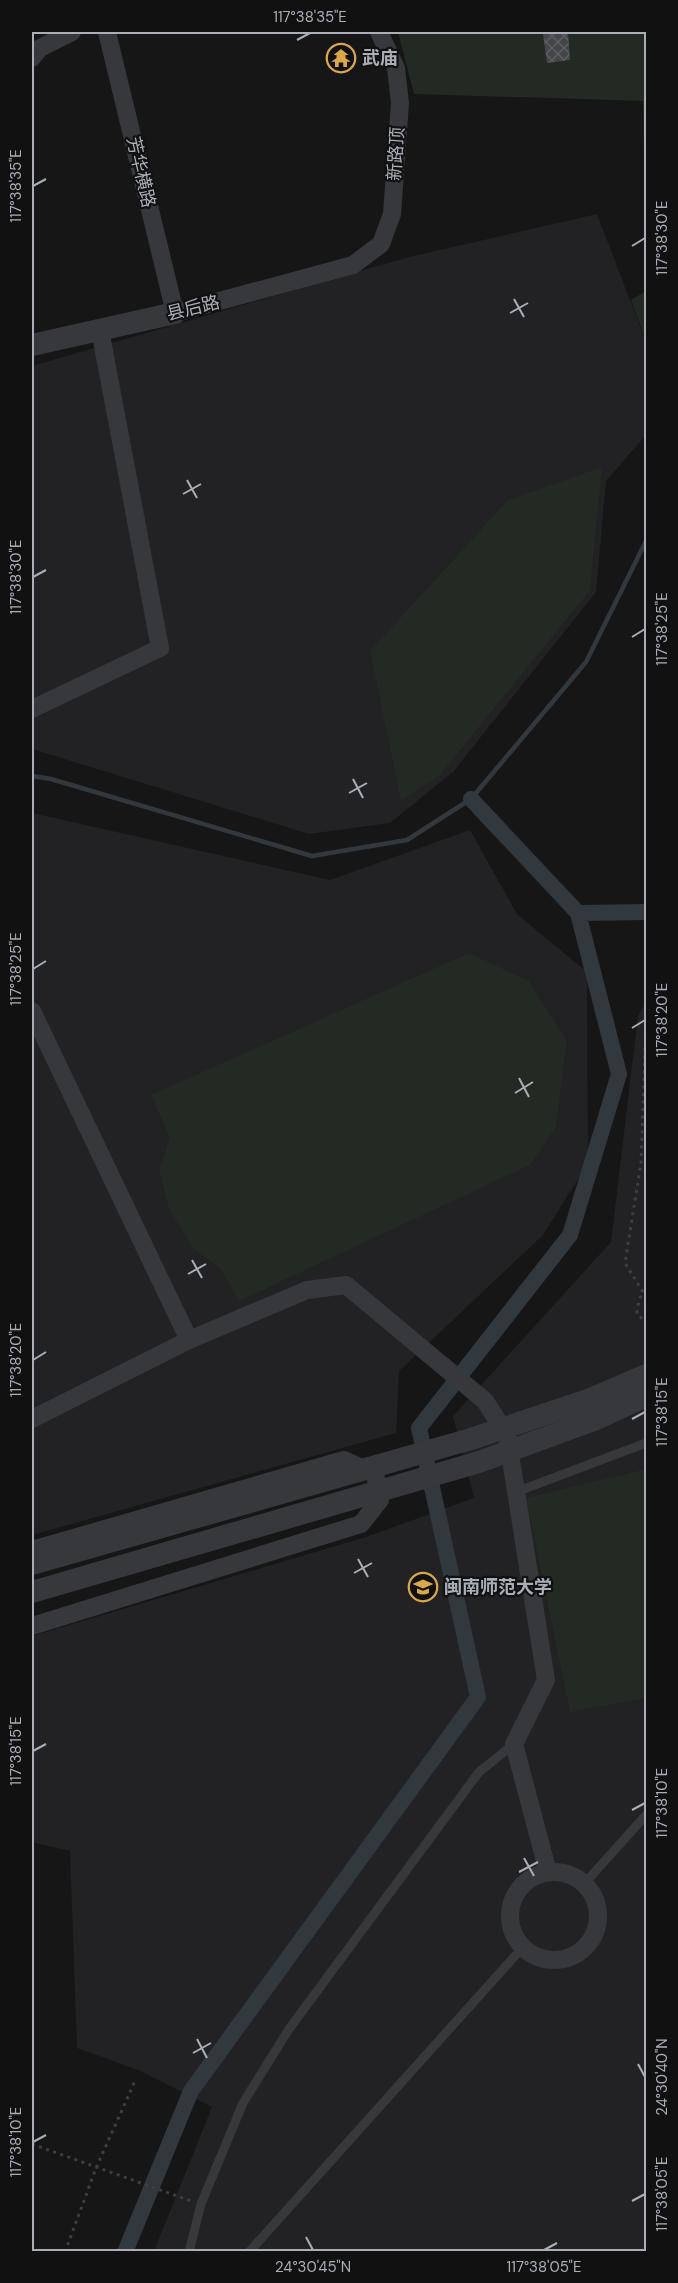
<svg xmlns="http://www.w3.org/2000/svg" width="678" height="2283" font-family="'DM Sans','Noto Sans SC',sans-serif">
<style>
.built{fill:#222224}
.park{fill:#232923}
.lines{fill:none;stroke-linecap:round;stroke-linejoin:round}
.stream{stroke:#31393f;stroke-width:4.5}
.canal{stroke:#31393f;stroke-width:16}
.building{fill:url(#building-cross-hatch)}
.path{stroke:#3e3f43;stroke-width:3;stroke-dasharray:3 4.5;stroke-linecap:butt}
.service{stroke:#37383c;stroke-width:9}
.minor{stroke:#37383c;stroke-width:18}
.tertiary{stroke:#37383c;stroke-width:22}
.tertiary-bridge{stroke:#37383c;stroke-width:22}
.ticks{fill:none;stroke:#aaaeb6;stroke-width:2}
.labels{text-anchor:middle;stroke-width:4.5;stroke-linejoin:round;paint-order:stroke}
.poi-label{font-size:18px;font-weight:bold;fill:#aaaeb6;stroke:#111112;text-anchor:start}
.street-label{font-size:18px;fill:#aaaeb6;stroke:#111112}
.neatline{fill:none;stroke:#aaaeb6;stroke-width:2}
.ticks-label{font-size:15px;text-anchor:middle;fill:#aaaeb6}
</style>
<defs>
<pattern id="building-cross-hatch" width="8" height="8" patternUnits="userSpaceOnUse" patternTransform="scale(1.5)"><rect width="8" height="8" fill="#45464a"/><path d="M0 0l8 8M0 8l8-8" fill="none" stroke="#5d5e62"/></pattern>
</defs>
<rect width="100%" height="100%" fill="#161617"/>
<g class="built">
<path d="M597 214 646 342V435L606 481 596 592 453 772 390 823 309 834 32 749V682L33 678 32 673V366L409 257Z"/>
<path d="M32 813 330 880 470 830 517 914 587 972 588 1163 543 1235 399 1371 396 1433 32 1535Z"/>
<path d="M646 1001V2251H154L212 2107 138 2070 77 2048 70 1851 32 1842V1636L366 1537 474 1498 453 1416 611 1242 638 1016Z"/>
</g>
<g class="park">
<path d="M398 32H646V283L643 101 414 94Z"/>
<path d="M646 291V341L631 300Z"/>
<path d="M602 467 590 590 440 775 401 801 370 651 508 500Z"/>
<path d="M469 953 529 981 567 1041 556 1127 530 1165 239 1301 219 1267 194 1249 169 1209 159 1170 170 1138 151 1095Z"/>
<path d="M646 1469V1698L570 1712 526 1498Z"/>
</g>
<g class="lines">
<path class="stream" d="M32 776 51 779 312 856 407 840 471 799 586 662 646 541"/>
<g class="canal">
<path d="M471 799 578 913"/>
<path d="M125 2252 191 2091 478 1697 419 1428 570 1235 619 1074 578 913 646 912"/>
</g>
</g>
<path class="building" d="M560 32H568L570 60 547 63 543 34Z"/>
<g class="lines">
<g class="path">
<path d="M646 1290C639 1295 638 1305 637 1313L643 1320H646"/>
<path d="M643 1292 625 1263 641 1163 646 1023"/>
<path d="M32 2144 191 2201"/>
<path d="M65 2252 96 2168 135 2081"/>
</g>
<g class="service">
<path d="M516 1492 646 1443"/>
<path d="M584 1884 646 1815"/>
<path d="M189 2252 201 2204 243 2103 289 2029 479 1772 514 1744"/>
<path d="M249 2252 523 1947"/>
</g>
<g class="minor">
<path d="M107 32 175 313 353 265 381 244 392 214 400 103 396 68 379 32"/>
<path d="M32 58 40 48 72 32"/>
<path d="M32 709 160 648 100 330"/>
<path d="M32 1011 189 1340 307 1290 346 1285 485 1401 507 1435 546 1680 514 1744 548 1872"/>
<path d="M32 1419 189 1340"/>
<path d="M32 1550 344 1460 375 1474 380 1500 361 1524 32 1626"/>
<circle cx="554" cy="1916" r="44"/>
</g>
<path class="tertiary" d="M32 345 175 313"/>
<g class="tertiary-bridge">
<path d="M32 1564 471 1439 588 1400 646 1375"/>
<path d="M32 1592 479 1462 594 1420 646 1396"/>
</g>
</g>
<path class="ticks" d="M297 40 310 33M33 186 46 179M632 246 645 238M514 299 524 317M510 313 528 303M187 480 197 498M183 494 201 484M33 577 46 570M632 637 645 629M353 779 363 798M349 793 367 783M33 969 46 961M632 1028 645 1020M519 1078 529 1097M515 1093 533 1082M192 1260 202 1278M188 1274 206 1264M33 1360 46 1352M632 1419 645 1412M358 1559 368 1577M354 1573 372 1563M33 1751 46 1744M632 1810 645 1803M524 1858 534 1876M519 1872 538 1862M197 2039 207 2058M193 2053 211 2043M638 2064 645 2077M33 2142 46 2135M632 2201 645 2194M306 2237 313 2250M544 2250 557 2243"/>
<defs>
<g id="temple-ring" transform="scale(1.5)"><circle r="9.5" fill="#111112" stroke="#daa84b" stroke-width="1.5"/><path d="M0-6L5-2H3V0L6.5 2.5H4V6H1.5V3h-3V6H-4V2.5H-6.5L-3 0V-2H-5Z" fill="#daa84b"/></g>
<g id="university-ring" transform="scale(1.5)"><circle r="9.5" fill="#111112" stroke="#daa84b" stroke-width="1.5"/><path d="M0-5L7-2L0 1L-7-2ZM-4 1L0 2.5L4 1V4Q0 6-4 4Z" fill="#daa84b"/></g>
</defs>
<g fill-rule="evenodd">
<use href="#temple-ring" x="341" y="58"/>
<use href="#university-ring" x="423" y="1587"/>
</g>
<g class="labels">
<g class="poi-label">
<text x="362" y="64">武庙</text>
<text x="444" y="1593">闽南师范大学</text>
</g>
<g class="street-label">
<text transform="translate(396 154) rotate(-86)" y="6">新路顶</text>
<text transform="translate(141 172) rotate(77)" y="6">芳华横路</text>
<text transform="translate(193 308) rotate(-14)" y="6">县后路</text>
</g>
</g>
<rect width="678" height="2283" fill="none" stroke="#111112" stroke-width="66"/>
<rect x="33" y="33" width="612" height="2217" class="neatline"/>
<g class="ticks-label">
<text x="310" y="22">117°38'35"E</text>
<text transform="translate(16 186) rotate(-90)" y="5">117°38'35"E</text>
<text transform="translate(662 238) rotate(-90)" y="5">117°38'30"E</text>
<text transform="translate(16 577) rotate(-90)" y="5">117°38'30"E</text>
<text transform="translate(662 629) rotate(-90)" y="5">117°38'25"E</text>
<text transform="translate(16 969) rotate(-90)" y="5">117°38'25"E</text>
<text transform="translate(662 1020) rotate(-90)" y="5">117°38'20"E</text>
<text transform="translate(16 1360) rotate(-90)" y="5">117°38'20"E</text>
<text transform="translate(662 1412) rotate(-90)" y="5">117°38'15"E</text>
<text transform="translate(16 1751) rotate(-90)" y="5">117°38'15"E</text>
<text transform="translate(662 1803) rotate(-90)" y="5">117°38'10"E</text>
<text transform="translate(662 2077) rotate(-90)" y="5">24°30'40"N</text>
<text transform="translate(16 2142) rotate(-90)" y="5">117°38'10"E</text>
<text transform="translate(662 2194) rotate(-90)" y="5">117°38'05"E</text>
<text x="313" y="2272">24°30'45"N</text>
<text x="544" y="2272">117°38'05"E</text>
</g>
</svg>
